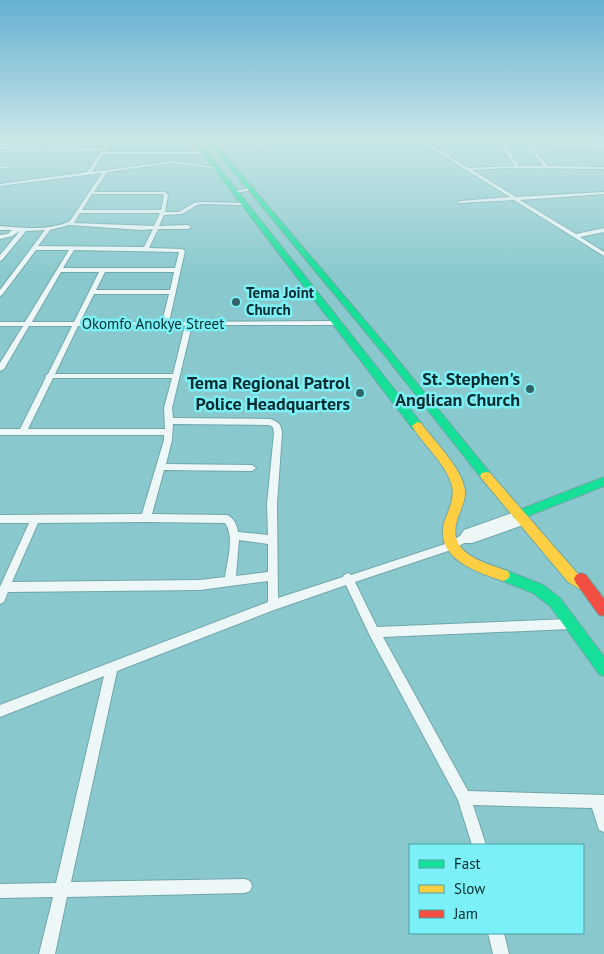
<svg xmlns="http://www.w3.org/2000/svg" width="604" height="954" font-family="'PT Sans',sans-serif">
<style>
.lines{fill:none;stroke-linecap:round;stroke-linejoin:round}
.street-casing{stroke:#71a6a9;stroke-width:2}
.fast-casing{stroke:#71a6a9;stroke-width:2}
.slow-casing{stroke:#71a6a9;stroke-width:2}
.jam-casing{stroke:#71a6a9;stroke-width:2}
.street{fill:#edf7f8;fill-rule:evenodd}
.fast{fill:#16e098;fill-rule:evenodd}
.slow{fill:#ffcf43;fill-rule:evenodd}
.jam{fill:#f24e42;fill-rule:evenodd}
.poi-dot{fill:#336366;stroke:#7bf0f6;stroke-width:2}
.labels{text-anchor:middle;stroke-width:5;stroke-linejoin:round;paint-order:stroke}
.far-poi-label{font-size:15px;font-weight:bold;fill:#042c2e;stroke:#7bf0f6;text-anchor:start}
.far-street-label{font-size:15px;fill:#042c2e;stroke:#7bf0f6}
.poi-label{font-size:18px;font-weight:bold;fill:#042c2e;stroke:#7bf0f6;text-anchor:end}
</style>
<rect width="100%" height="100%" fill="#89c9cd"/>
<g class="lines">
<g class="street-casing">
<g id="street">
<path d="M108 141H112L105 152H204L206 153 204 154H103L92 172 173 161 219 168 217 169 173 163 107 172 94 192H165L168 195 165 212H179L194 203 203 202 242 203 244 204 242 205 203 204 197 205 182 214 164 215 159 226 188 225 191 227 188 229H158L149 248 182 249 185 251 169 322 336 321 339 323 336 325H192L172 408 173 418 270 419C279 422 281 424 282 433L277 504 278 598 343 577 344 575 348 573 351 575 448 543 460 536 464 530 518 511 521 512 523 515 521 518 515 520 523 517 526 518 528 521 526 524 472 543H464L454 549 355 582 377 627 570 619 574 620 575 624 574 628 570 629 383 637 468 791 604 795V832L599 830 592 808 473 805 486 845H472L458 800 370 636 346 585 274 610 117 671 71 882 245 879 250 881 252 886 250 891 245 893 67 897 55 954H39L53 897 0 898V884L56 883 104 676 0 717V705L268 602V581L200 590 8 592 4 602 0 604V587L29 523H0V515L142 514 164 440V435H0V429H20L46 377 45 376 48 374 72 326H29L4 369 0 371V363L23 326H0V322H25L69 250H36L2 295 0 296V290L45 230 26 231 2 260 0 261V255L20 231 12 236 0 239V235L8 234 12 230H0V226C21 228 51 231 70 221L102 173 0 186V184L87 172 102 150 0 149V147L103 148ZM92 194H162L164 195 161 210H82ZM80 213H160L154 226 74 223ZM69 225 142 230 153 229 144 247 38 246 50 230ZM74 250 179 252 175 268H63ZM61 272H99L74 322H32ZM105 272H174L170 290H96ZM94 294H169L162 322H80ZM185 325 173 374H55L78 326ZM53 378H172L164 408 165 429H28ZM173 424 269 425 273 427 274 433 267 504 268 535 238 532C237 525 234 518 227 515L152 514 164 470 252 471 256 468 252 465 166 464 172 440ZM146 522 225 523C235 537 227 561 225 577L200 580 12 582 38 523ZM239 540 268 544V572L236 576Z"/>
<path d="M279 141H291L218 152 216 151Z"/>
<path d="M420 141H425L468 168 515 166 498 141H502L519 166H543L524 141 528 143 604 144V146L530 145 548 166 604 167V169L504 168 472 170 516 197 604 192V194L520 200 576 234 604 228V232L580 237 604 252V256L514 200 458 203V202L460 201 510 197Z"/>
<path d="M9 166V168L0 169V167Z"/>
<path d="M251 188H253V190L234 193 232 192Z"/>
<path d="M488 933H504L509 954H493Z"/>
</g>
</g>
<g class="fast-casing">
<g id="fast">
<path d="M193 141H198L421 423 422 426 421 429H413Z"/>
<path d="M208 141H213L389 349 490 473 492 476 490 479H482L383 353Z"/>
<path d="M604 477V486L518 520 514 518 512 515 514 512Z"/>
<path d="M503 569 543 585 560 598 604 657V676L599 674 550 606 533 593 498 579 496 575 498 571Z"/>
</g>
</g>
<g class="slow-casing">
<g id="slow">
<path d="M417 422 421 423C434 441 463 469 465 491 466 502 458 514 456 525 450 555 486 563 508 571L510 575 508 579 503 581C477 572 435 559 444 523 448 511 455 499 452 486 446 463 424 446 412 426Z"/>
<path d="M486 472 490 473 578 574 590 582 592 586 590 590 585 592 568 582 482 479 480 476 482 473Z"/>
</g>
</g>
<g class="jam-casing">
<path id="jam" d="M581 573 586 575 604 599V616L599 615 576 583 574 579 576 575Z"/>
</g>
<use href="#street" class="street"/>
<use href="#fast" class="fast"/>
<use href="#slow" class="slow"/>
<use href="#jam" class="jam"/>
</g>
<linearGradient id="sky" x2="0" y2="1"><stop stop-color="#65b0d1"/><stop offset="0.51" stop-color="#cae7e8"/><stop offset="1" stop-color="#cae7e8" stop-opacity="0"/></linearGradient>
<rect width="604" height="275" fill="url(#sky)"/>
<g class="poi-dot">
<circle cx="236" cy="302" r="5"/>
<circle cx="530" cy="389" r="5"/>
<circle cx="360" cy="393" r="5"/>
</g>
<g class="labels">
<g class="far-poi-label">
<text x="246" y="298">Tema Joint<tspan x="246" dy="17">Church</tspan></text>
</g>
<g class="far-street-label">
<text x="153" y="329">Okomfo Anokye Street</text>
</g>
<g class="poi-label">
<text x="520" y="385">St. Stephen's<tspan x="520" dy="21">Anglican Church</tspan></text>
<text x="350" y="389">Tema Regional Patrol<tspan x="350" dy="21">Police Headquarters</tspan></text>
</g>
</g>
<rect x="409" y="844" width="175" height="90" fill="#7bf0f6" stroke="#4ba2a6"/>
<rect x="419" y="860" width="25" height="8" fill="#16e098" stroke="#4ba2a6"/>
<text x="454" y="869" font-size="15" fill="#042c2e">Fast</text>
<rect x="419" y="885" width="25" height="8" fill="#ffcf43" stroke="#4ba2a6"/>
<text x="454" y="894" font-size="15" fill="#042c2e">Slow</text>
<rect x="419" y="910" width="25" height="8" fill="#f24e42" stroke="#4ba2a6"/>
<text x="454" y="919" font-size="15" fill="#042c2e">Jam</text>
</svg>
